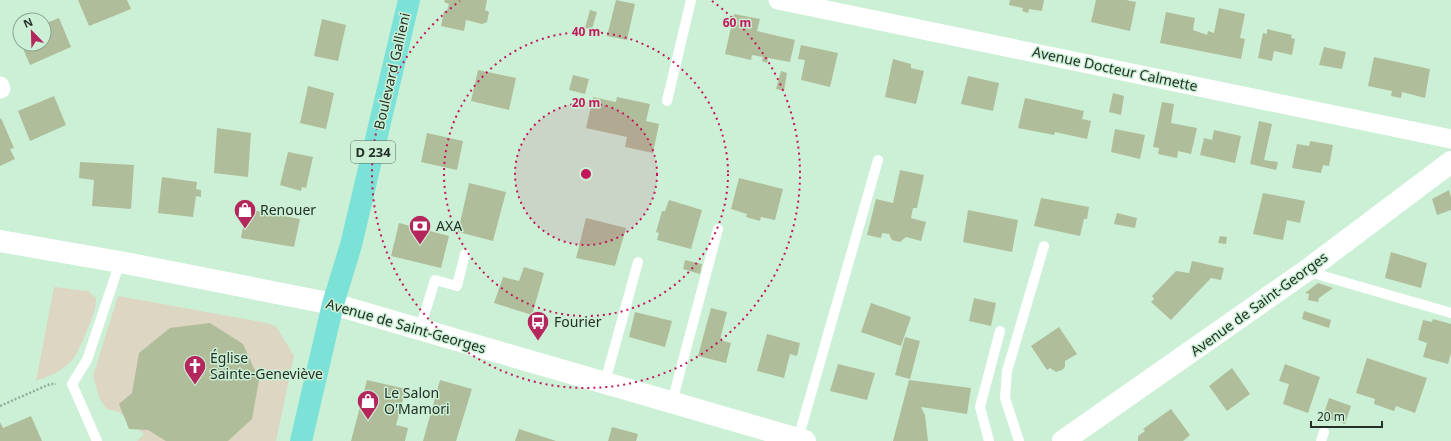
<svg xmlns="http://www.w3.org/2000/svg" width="1451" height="441" font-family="'Noto Sans',sans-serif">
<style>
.green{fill:#dcd6c2}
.building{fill:#b0bd9a}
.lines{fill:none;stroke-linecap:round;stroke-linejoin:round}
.path{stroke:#92ae9a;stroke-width:2.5;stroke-dasharray:2 2;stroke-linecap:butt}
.service{stroke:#fff;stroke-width:10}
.minor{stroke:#fff;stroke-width:19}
.secondary{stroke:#fff;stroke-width:22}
.primary{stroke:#7ce2d8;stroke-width:22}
.ring{fill:none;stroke:#c2185b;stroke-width:2;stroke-dasharray:2 4}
.labels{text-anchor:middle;stroke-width:3;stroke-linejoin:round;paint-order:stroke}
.shield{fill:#ccf0d6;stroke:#566a5c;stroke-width:1}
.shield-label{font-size:13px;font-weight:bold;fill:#233027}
.street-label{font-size:14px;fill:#233027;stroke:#ccf0d6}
.poi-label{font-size:14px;fill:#233027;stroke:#ccf0d6;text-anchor:start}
.centre{fill:#c2185b;stroke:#ccf0d6;stroke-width:2}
.ring-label{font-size:12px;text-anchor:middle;font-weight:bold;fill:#c2185b;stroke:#ccf0d6;stroke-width:3;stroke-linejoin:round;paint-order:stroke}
</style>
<rect width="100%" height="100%" fill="#ccf0d6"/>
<g class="green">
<path d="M54 287 88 291 96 298C96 310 92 319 87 330 75 362 69 369 36 381Z"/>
<path d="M118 296 267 323 276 326 294 356 276 441H137L144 434 119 412 107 409 100 400 93 376Z"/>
</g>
<g class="building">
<path d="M78 0H127L131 9 89 26Z"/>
<path d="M445 0H487L485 10 489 12 487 22 482 24 466 20 464 31 441 26 444 11H447L449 4 444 2Z"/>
<path d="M616 0 635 4 627 40 607 36Z"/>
<path d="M1010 0H1044L1042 11 1029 9 1028 13 1022 11 1023 8 1009 5Z"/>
<path d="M1096 0H1126L1136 2 1130 31 1091 22Z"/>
<path d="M1219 8 1245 14 1240 38 1245 39 1241 59 1160 43 1166 12 1195 18 1193 30 1207 35 1208 31 1214 33Z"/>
<path d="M590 10 597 12 592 29 585 28Z"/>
<path d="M734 14 760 19 757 31 795 40 790 62 768 58 767 63 762 61 763 57 752 55 751 60 725 54Z"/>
<path d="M59 18 71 47 30 65 21 44H44V24Z"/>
<path d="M322 19 346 25 338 61 314 56Z"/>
<path d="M1267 29 1292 35 1291 38 1295 39 1292 55 1274 51 1272 61 1258 58 1263 33 1267 34Z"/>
<path d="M801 45 838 53 830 87 801 80 805 60 798 59Z"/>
<path d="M1324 47 1346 52 1342 69 1319 65Z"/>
<path d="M1374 57 1430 69 1425 98 1402 92 1401 98 1391 96 1392 91 1368 86Z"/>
<path d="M893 59 911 64V68L924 71 916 104 885 97Z"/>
<path d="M478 70 516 78 509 110 471 101Z"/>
<path d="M781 71 787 73 784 91 776 89Z"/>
<path d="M573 75 589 79 585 94 569 90Z"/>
<path d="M968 76 999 83 993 111 961 104Z"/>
<path d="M308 86 334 93 326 129 300 123Z"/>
<path d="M1113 93 1124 96 1121 115 1109 112Z"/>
<path d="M54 96 66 125 30 141 18 111Z"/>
<path d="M593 97 616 102 617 97 650 104 646 121 659 124 653 153 625 147 627 137 586 128Z"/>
<path d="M1025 98 1084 111 1082 119 1091 121 1087 139 1055 132 1054 135 1018 128Z"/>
<path d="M1162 102 1174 104 1171 123 1197 128 1191 154 1178 151 1177 158 1158 154 1159 148 1153 147Z"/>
<path d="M1 118 14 148 10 149 15 159 0 166V119Z"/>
<path d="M1259 121 1272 124 1264 160 1278 162 1276 170 1250 164Z"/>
<path d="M217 128 251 133 248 177 214 173Z"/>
<path d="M1115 129 1145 135 1140 159 1111 152Z"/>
<path d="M1214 130 1241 136 1235 163 1200 155 1204 138 1212 140Z"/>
<path d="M427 133 463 141 457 170 421 162Z"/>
<path d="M1310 141 1333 145 1329 166 1323 165 1321 173 1292 168 1297 144 1309 146Z"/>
<path d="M288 152 313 157 306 188 302 187 301 191 280 185Z"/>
<path d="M80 162 134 165 131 209 92 206 94 180 79 178Z"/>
<path d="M900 170 924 175 917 208H913L911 218 926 222 921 241 906 237 900 242 892 240 889 234 882 233 881 238 867 235 876 199 893 203Z"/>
<path d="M162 177 197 182 196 189 201 190V197L196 196 193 217 158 213Z"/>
<path d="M739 178 783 189 775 220 761 217 760 221 746 217 747 214 731 209Z"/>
<path d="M469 183 506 192 493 241 458 232Z"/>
<path d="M1449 190 1451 197V210L1437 215 1432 199Z"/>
<path d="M1263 193 1305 201 1300 223 1287 220 1283 240 1253 234Z"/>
<path d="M1041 198 1089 207 1087 219H1084L1080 236 1034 226Z"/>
<path d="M669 200 702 210 691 249 657 240 659 233 656 232 662 211H665Z"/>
<path d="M246 209 300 219 294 247 241 238Z"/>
<path d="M968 210 1018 220 1012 252 963 242Z"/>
<path d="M1117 213 1137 218 1135 228 1114 224Z"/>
<path d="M586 218 626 228 615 266 576 258Z"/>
<path d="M399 223 449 236 441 268 391 256Z"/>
<path d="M1220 236 1227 237 1226 244 1218 243Z"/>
<path d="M1391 252 1427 263 1421 288 1385 278Z"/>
<path d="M685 260 702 264 700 274 683 269Z"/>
<path d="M1192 261 1224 268 1221 280 1211 278 1171 320 1151 302 1154 299 1152 296 1176 271 1189 273Z"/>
<path d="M524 267 544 273 532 315 494 303 503 277 519 281Z"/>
<path d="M1318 283 1333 288 1319 298 1318 302 1308 300 1309 294 1305 293Z"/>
<path d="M974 298 996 303 991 326 969 321Z"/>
<path d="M871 303 911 317 901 346 861 332Z"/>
<path d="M711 308 727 312 720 340 731 343 726 363 698 356Z"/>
<path d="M1304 311 1331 320 1329 328 1302 319Z"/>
<path d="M635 312 672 321 665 347 629 337Z"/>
<path d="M1433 319 1451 324V353L1448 364 1423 357 1427 343 1418 340 1423 320 1432 322Z"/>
<path d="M210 323 243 344 259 380 252 419 228 441H166L148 430 129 429 119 404 132 393 139 353 170 328Z"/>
<path d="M1059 327 1077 354 1065 361V367L1062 370 1056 372 1050 368 1047 370 1031 346Z"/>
<path d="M767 334 800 343 797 356 790 354 784 378 757 371Z"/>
<path d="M905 337 920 341 910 379 895 375Z"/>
<path d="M1367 358 1427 378 1415 413 1396 406 1394 411 1374 404 1375 399 1356 393Z"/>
<path d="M838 364 875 373 867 400 830 391Z"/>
<path d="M1285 364 1320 377 1308 413 1283 404 1289 384 1279 381Z"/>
<path d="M1232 368 1250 394 1227 411 1209 386Z"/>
<path d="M367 380 406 389 396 425 408 428 405 441H351Z"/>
<path d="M440 380 472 389 456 441H423Z"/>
<path d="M909 380 971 388 967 414 921 407 925 415 928 441H893Z"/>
<path d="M1329 398 1351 406 1345 424 1323 417Z"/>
<path d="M1171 409 1190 435 1183 441H1138V436L1145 431 1143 429Z"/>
<path d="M31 416 42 441H0V422L3 428Z"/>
<path d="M612 427 638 434 636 441H608Z"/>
<path d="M519 429 556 441H515Z"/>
</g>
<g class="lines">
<path class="path" d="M0 406 50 384H56"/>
<g class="service">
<path d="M667 101 691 0"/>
<path d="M1306 271 1451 313"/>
<path d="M420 329 435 280 457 286 465 254"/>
<path d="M605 382 638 262"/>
<path d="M672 402 718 229"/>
<path d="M798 439 878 160"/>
<path d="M97 441 72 384 87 360 120 262"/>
<path d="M989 441 980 407 1000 331"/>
<path d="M1019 441 1005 398 1007 371 1044 246"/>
<path d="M1321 441 1324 432"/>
</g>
<g class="minor">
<path d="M778 0 1451 139"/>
<path d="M0 86 1 89"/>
</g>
<g class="secondary">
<path d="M0 241 120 262 333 304 805 441"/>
<path d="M1063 441 1306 271 1451 162"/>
</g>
<path class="primary" d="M301 441 333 304 351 245 409 0"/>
</g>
<circle cx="586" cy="174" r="71" fill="#c2185b" fill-opacity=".12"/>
<g class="ring">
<circle cx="586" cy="174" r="71"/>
<circle cx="586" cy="174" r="142"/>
<path d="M712 1A214 214 0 1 1 460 1"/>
</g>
<defs>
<g id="shop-pin" transform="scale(1.15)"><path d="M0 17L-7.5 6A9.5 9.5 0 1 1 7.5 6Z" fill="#b4275d" stroke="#ccf0d6"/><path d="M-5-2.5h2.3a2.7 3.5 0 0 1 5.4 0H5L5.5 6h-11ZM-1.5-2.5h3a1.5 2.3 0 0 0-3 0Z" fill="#fff"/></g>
<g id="bank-pin" transform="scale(1.15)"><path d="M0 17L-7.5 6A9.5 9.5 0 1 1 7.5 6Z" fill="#b4275d" stroke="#ccf0d6"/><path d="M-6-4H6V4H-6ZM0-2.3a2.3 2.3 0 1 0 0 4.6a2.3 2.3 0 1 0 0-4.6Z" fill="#fff"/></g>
<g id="bus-pin" transform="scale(1.15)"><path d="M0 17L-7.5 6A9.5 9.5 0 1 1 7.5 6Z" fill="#b4275d" stroke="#ccf0d6"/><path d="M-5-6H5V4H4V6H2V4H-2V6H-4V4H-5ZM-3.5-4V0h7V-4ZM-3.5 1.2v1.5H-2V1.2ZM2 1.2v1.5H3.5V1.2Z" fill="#fff"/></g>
<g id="church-pin" transform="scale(1.15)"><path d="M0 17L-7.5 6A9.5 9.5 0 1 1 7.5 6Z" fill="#b4275d" stroke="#ccf0d6"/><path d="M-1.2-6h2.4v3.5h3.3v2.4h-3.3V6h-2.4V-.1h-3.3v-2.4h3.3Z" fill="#fff"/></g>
</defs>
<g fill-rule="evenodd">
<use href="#shop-pin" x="245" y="210"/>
<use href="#bank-pin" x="420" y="226"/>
<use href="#bus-pin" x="538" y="322"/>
<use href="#church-pin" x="195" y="366"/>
<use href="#shop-pin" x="368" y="401"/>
</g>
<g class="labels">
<rect class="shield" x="351" y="141" width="44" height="22" rx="3"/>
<g class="shield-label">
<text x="373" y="157">D 234</text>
</g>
<g class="street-label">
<text transform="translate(1115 69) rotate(12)" y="5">Avenue Docteur Calmette</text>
<text transform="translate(392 71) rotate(-77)" y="5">Boulevard Gallieni</text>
<text transform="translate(1259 304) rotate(-36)" y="5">Avenue de Saint-Georges</text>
<text transform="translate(406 326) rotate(16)" y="5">Avenue de Saint-Georges</text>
</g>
<g class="poi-label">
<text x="260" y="215">Renouer</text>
<text x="436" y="231">AXA</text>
<text x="554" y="327">Fourier</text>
<text x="210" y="363">Église<tspan x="210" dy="16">Sainte-Geneviève</tspan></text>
<text x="384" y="398">Le Salon<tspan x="384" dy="16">O'Mamori</tspan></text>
</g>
</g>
<circle cx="586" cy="174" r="6" class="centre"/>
<g class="ring-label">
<text x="737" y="27">60 m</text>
<text x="586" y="36">40 m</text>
<text x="586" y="107">20 m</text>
</g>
<g transform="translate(32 32) rotate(337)"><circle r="19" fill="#ccf0d6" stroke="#88a390"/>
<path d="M0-3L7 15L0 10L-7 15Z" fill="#b4275d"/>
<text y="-6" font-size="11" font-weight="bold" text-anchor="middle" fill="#233027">N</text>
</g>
<path d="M1311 421v6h71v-6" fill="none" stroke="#233027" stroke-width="2"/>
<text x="1317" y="421" font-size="12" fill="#233027" stroke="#ccf0d6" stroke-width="3" paint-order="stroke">20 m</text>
</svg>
